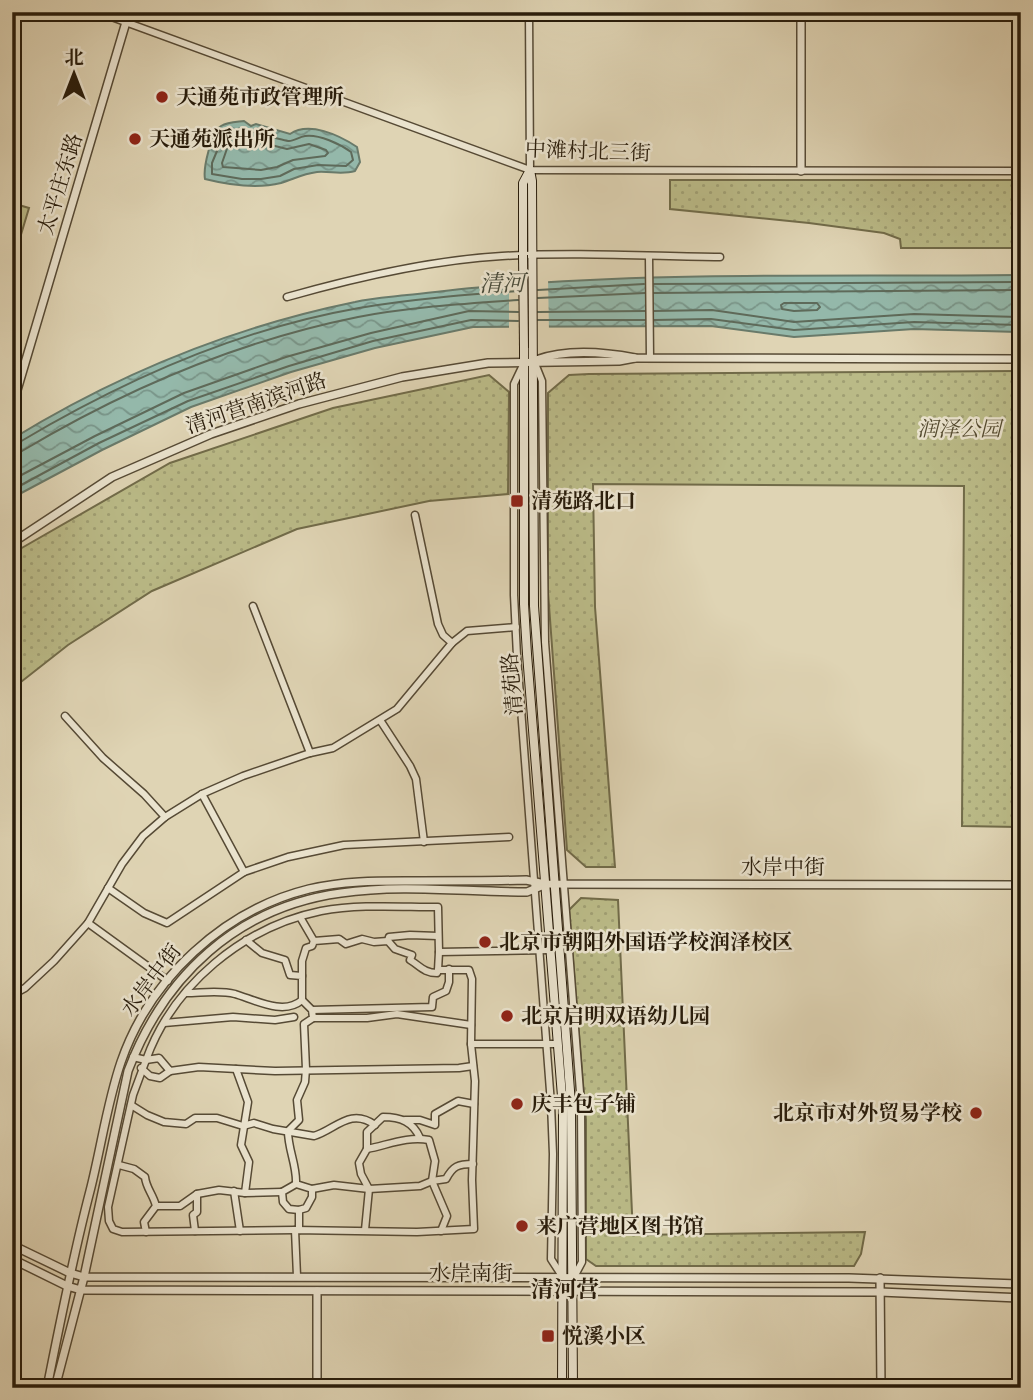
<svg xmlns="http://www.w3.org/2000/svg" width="1033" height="1400" font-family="Vollkorn,'Noto Serif SC',serif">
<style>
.grass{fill:#baba87;stroke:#716b49;stroke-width:2}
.park{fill:url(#park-dots);stroke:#716b49;stroke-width:2}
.water{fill:url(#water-waves);stroke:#697a6a;stroke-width:2}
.pier{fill:#dfd4b4}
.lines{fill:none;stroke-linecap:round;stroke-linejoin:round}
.shore{stroke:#5e6a5a;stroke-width:2}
.minor-casing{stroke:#564a35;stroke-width:9}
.tertiary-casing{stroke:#564a35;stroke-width:10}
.secondary-casing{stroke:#281c0b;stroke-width:10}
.minor{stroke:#eae3ce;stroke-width:6}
.tertiary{stroke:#eae3ce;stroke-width:7}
.secondary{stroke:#eae3ce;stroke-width:8}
.secondary-bridge-casing{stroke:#281c0b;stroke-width:10;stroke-linecap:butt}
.secondary-bridge{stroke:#eae3ce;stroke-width:8}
.poi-dot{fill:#8f2418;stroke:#eae3ce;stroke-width:2.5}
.labels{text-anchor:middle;stroke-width:5;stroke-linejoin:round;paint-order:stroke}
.poi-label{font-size:21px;font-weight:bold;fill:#281c0b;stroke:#eae3ce;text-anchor:start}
.street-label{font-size:21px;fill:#281c0b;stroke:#eae3ce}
.park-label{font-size:21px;font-style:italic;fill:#544b30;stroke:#eae3ce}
.water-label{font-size:23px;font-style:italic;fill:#484b3b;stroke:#eae3ce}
.neighbourhood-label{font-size:23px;font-weight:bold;fill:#281c0b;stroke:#eae3ce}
</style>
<defs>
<pattern id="park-dots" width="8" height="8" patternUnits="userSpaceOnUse" patternTransform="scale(1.75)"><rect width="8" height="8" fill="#baba87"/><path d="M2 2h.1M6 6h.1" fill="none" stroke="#a09f73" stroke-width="1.8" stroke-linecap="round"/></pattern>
<pattern id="water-waves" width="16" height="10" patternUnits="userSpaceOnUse" patternTransform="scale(1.75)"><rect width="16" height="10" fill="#94b8aa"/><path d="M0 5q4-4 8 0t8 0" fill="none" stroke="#799589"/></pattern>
</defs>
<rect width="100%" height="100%" fill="#dfd4b4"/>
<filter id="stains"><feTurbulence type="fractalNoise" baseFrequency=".00286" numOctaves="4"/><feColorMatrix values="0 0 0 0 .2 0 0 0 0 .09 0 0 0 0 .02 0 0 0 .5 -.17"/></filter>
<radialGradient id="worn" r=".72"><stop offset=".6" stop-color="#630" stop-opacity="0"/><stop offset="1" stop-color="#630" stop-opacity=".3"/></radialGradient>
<path class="grass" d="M12 203 29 208 14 258 12 257Z"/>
<g class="park">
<path d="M670 180H1021V248H901L900 239 884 233 809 223 670 209Z"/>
<path d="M1021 371V827L962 826 964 486 593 484 595 607 615 867H586L567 850 548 592V393L569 375 589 374Z"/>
<path d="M489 375 509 392 508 494 429 501 297 529 152 591 68 645 12 689 13 553 170 463 333 408Z"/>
<path d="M581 898 618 900 633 1235 865 1232 861 1254 854 1266H596L586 1259V1120L569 910Z"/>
</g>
<g class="water">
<path d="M244 121 251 126 256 124 290 134C309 121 339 135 357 147L360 162 355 171C342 175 330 171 317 172 302 174 294 179 281 183 257 189 229 185 205 179 203 168 211 133 221 126 228 122 237 122 244 121Z"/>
<path d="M1021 275V332L914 329 794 337 711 326 473 327 375 348 291 372 191 407 102 450 12 498V439C118 374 233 327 355 302 372 298 390 297 407 295 446 291 484 286 523 284 689 272 855 277 1021 275Z"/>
</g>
<path class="pier" d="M548 278 549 331H509V281Z"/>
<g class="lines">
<g class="shore">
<path d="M241 128C244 130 286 141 289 141 294 141 299 137 305 136 319 134 340 144 351 152L353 160 346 166 318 165 294 169 280 176 261 179H242L212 174V163L224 134Z"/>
<path d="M239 137 287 149 309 144 326 150 328 153 325 156 293 160 277 167 261 170 223 167 222 163 230 140Z"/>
<path d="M654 284 1021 282"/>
<path d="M538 290 644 284"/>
<path d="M654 293 1021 290"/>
<path d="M538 298 645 293"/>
<path d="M784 303H817L820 307 817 310 794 311 782 309 781 305Z"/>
<path d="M654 311 712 310 794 322 914 314 1021 317"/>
<path d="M538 312 645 311"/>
<path d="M538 320H645"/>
<path d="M654 320 711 319 794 330 914 322 1021 325"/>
<path d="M12 444 18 443C122 381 238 329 359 308 411 299 465 295 518 291"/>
<path d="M12 453 22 451C126 389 239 341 358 317 410 307 465 304 518 300"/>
<path d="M12 480 95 436 184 393 286 357 371 333 469 311 518 312"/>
<path d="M12 490 99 443 188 401 289 366 373 341 471 320 518 321"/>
</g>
<g class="minor-casing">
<g id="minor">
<path d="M98 12 530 170 1021 171"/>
<path d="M529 12 530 170"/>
<path d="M649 257 650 358"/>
<path d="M287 297C354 278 432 260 502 256 574 252 647 256 720 257"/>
<path d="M534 361 542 381 545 642 581 1105 582 1262 574 1277"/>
<path d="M524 363 514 384V595L517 656 551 1104 553 1154 551 1259 562 1276"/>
<path d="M415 515 438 624 443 635 452 643"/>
<path d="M253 606 310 753"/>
<path d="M65 716 103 758 144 794 165 817"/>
<path d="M380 720 410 766 416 779 424 842"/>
<path d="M202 794 244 872"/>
<path d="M108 888 144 913 167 923 244 872 288 857 344 845 509 837"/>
<path d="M300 917 314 941"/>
<path d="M88 923 168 981"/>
<path d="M388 941 389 937 410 935 438 936"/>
<path d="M302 976V961L306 948 312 946 314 941 339 939 346 944 362 939 374 942 388 941 395 949 412 955 410 960C420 966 424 973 437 973L438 970"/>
<path d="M186 993C201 993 220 990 235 994 255 1000 284 1016 302 1000V976L290 975 285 960 262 953 246 940"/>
<path d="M12 995 25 988 54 961 88 923 122 864 143 836 165 817 202 794 243 776 310 753 333 748 397 709 452 643 467 631 516 627"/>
<path d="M312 1010 432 1007 433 997 446 991 449 982V969"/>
<path d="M313 1018H367L397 1014 471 1025"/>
<path d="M164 1023 233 1017 275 1020 294 1017"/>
<path d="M471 1044H558"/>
<path d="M133 1057 146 1060 133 1095 108 1207 109 1221 113 1229 122 1232 295 1230"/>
<path d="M473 1066 459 1068 275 1071 199 1067 170 1071 159 1058 146 1060C173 985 243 927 321 911 360 904 399 907 438 907L439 952 550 950"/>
<path d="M141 1068 150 1076 160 1078 170 1071"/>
<path d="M236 1069 248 1102 241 1145 249 1162 245 1193"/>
<path d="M131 1105 147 1115 164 1122 186 1124 195 1118H217L243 1126 254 1123 273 1129 314 1136C335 1130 350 1107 375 1125"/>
<path d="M405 1120H420L435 1125V1114L458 1101 474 1104"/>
<path d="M367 1149V1132L383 1117C401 1117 413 1122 420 1138"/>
<path d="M119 1165 134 1169 145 1177C146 1188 153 1194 156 1206L144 1222 146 1232"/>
<path d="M296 1184 282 1192 283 1202 289 1209 299 1210"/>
<path d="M312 1189 334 1185 369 1189 420 1186 432 1181 446 1179C453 1166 458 1164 473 1164"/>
<path d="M234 1191 240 1231"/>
<path d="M156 1206H180L197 1194 219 1190 245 1193 282 1192"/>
<path d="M299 1230V1210L306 1208 312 1197V1189L296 1184C297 1165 288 1150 288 1131L299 1120 297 1100 305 1082 306 1069 304 1024 313 1018 312 1010 302 1000"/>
<path d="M365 1230 369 1189 361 1174 359 1163 367 1149C388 1145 407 1136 429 1140L435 1161 432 1181 447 1216 441 1231"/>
<path d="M195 1231 193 1215 197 1212V1194"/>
<path d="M297 1276 295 1230 417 1232 474 1229 472 1180 475 1081 471 1044 472 979 469 970H438L439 952"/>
</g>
</g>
<g class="tertiary-casing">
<g id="tertiary">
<path d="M801 12V171"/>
<path d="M536 360C566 349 604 352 635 358L1021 359"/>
<path d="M12 407 129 12"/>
<path d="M12 543 112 477 211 434 299 404 402 377 488 363 619 361 635 358"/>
<path d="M12 1245 70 1273 84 1277 849 1278 1021 1284"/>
<path d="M12 1259 67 1286 81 1290 880 1292 1021 1298"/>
<path d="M880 1278 881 1388"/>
<path d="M47 1388C60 1322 73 1256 90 1191 101 1148 107 1103 121 1062 150 978 224 910 309 889 346 880 382 881 420 881 455 881 491 881 526 880L545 884 1021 885"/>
<path d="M55 1388 84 1277 128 1071C164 976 237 907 341 893 402 884 465 892 527 892L544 885"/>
<path d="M317 1388V1291"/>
</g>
</g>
<g class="secondary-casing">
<g id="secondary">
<path d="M530 170 532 181 534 606 571 1104 573 1388"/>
<path d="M523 255V183L530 170"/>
<path d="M524 348V604L527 654 563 1109 562 1388"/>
</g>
</g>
<use href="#minor" class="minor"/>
<use href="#tertiary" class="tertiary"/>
<use href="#secondary" class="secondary"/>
<g class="secondary-bridge-casing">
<path id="secondary-bridge" d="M523 255 524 348"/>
</g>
<use href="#secondary-bridge" class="secondary-bridge"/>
</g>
<g class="poi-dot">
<circle cx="162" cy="97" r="7"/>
<circle cx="135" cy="139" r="7"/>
<rect x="510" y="494" width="14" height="14" rx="3.5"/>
<circle cx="485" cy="942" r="7"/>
<circle cx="507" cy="1016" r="7"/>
<circle cx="517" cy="1104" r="7"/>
<circle cx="976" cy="1113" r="7"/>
<circle cx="522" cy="1226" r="7"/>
<rect x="541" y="1329" width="14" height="14" rx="3.5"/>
</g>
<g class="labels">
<g class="poi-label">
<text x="176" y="104">天通苑市政管理所</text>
<text x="149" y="146">天通苑派出所</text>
<text x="531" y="508">清苑路北口</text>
<text x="499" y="949">北京市朝阳外国语学校润泽校区</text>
<text x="521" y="1023">北京启明双语幼儿园</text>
<text x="531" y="1111">庆丰包子铺</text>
<text x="962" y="1120" text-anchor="end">北京市对外贸易学校</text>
<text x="536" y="1233">来广营地区图书馆</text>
<text x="562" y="1343">悦溪小区</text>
</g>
<g class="street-label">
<text transform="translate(588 151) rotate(2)" y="7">中滩村北三街</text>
<text transform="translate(60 184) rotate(-73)" y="7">太平庄东路</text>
<text transform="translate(256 403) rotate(-19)" y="7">清河营南滨河路</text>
<text transform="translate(512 684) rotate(-95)" y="7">清苑路</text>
<text x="783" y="874">水岸中街</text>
<text transform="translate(151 980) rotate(-53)" y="7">水岸中街</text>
<text x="471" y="1280">水岸南街</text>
</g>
<g class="park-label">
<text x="959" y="436">润泽公园</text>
</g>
<g class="water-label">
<text transform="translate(502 283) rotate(-1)" y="8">清河</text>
</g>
<g class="neighbourhood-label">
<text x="565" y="1297">清河营</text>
</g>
</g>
<rect width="1033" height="1400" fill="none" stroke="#dfd4b4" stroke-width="42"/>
<rect x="14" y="14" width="1005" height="1372" fill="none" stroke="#281c0b" stroke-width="3.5"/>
<rect x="21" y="21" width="991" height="1358" fill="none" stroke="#281c0b" stroke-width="2"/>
<g transform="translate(74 74)" stroke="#eae3ce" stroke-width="5" paint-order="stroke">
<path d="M0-5L12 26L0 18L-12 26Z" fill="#281c0b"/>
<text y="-10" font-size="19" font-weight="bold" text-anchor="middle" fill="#281c0b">北</text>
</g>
<rect width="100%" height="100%" filter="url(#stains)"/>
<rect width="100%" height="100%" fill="url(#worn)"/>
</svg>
